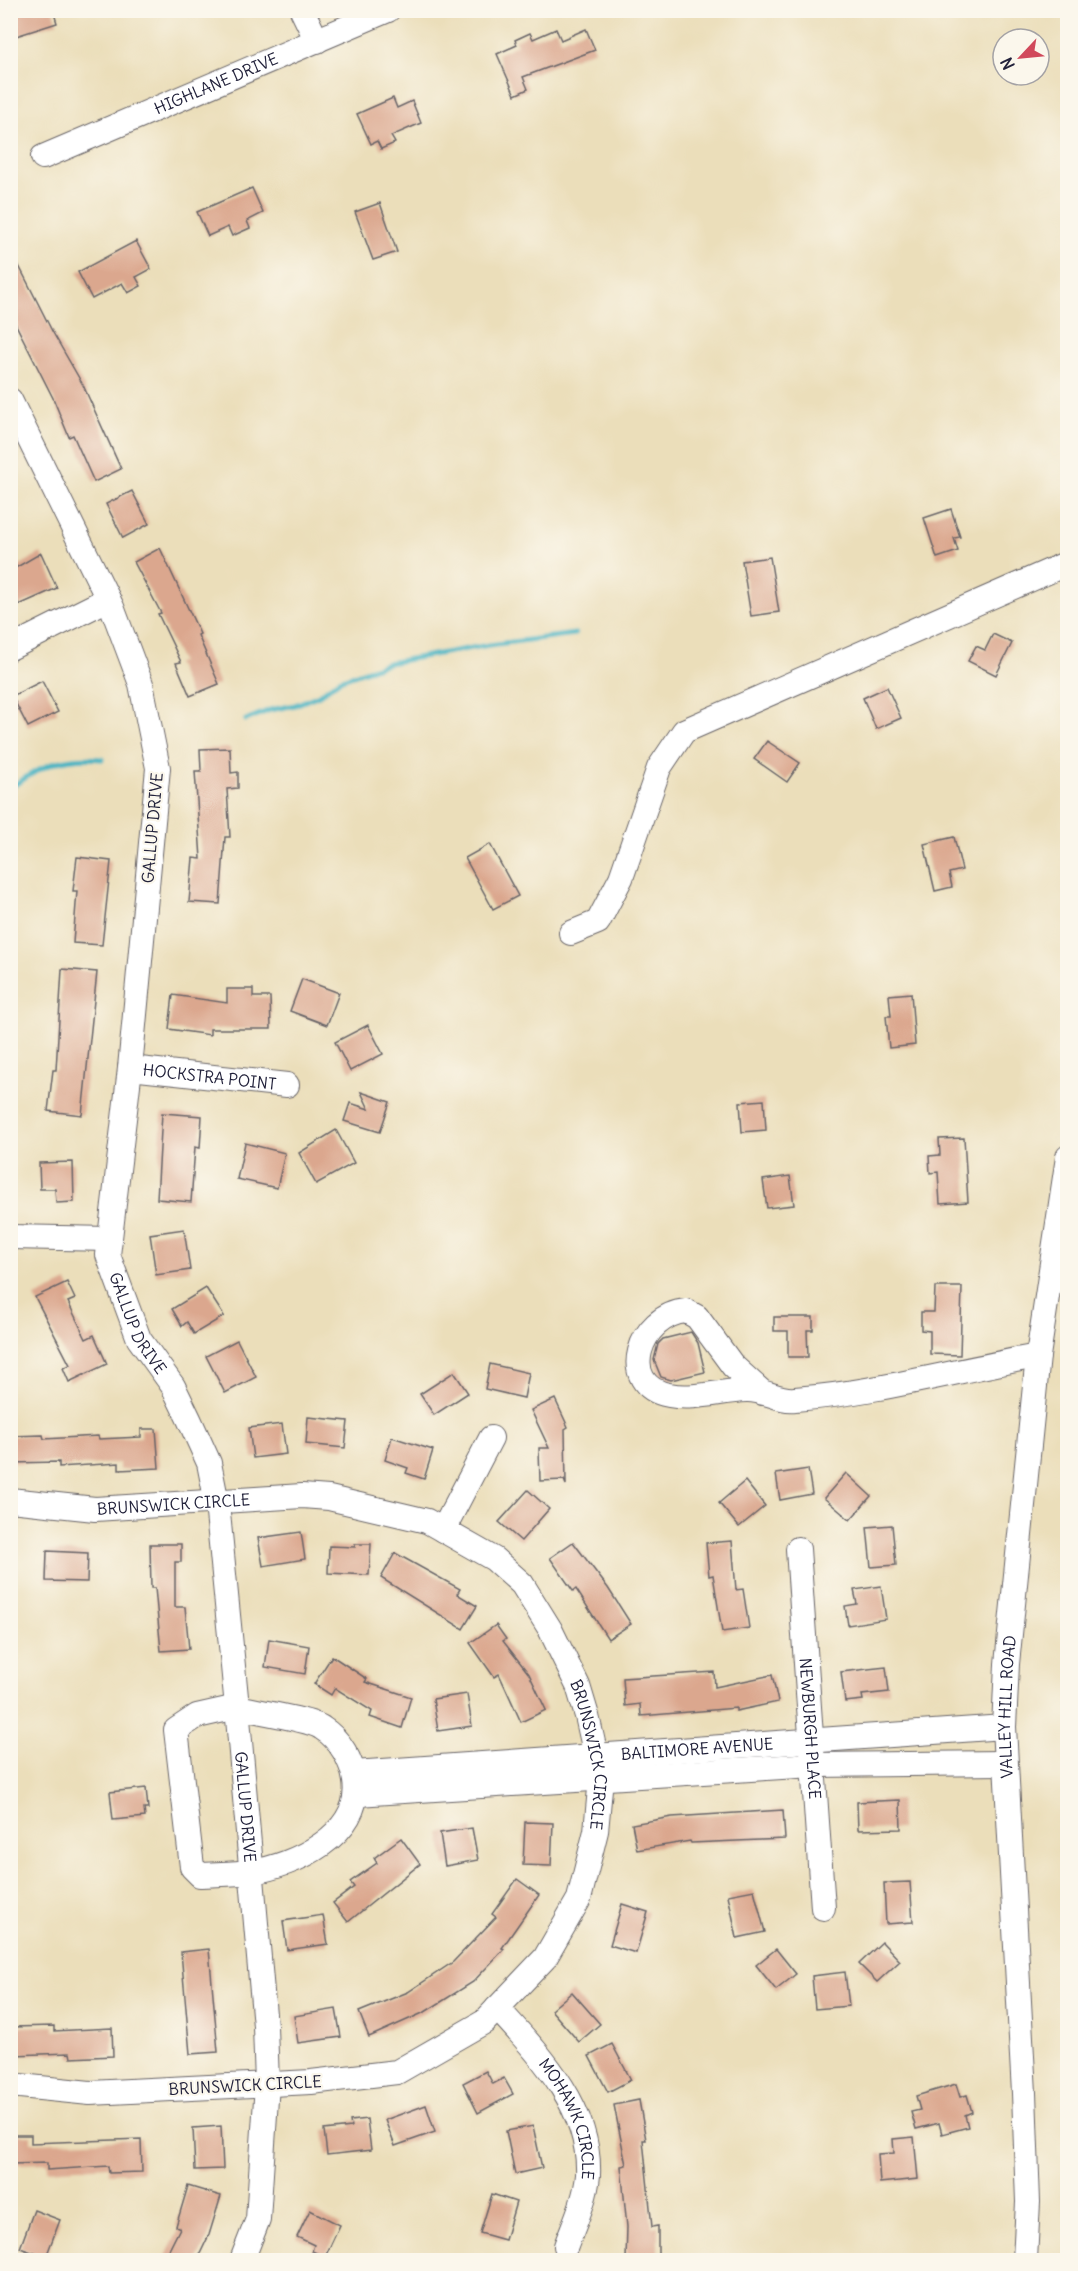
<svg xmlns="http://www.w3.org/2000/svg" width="1078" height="2271" font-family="Delius,sans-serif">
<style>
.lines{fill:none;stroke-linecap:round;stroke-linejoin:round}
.stream{stroke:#45b3c2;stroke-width:5}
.building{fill:#dba78e}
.minor-casing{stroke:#686467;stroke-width:26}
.minor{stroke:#fff;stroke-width:24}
.labels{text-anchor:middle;stroke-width:4.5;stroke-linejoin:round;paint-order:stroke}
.street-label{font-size:16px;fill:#22223b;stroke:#fbf7ec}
</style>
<rect width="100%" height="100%" fill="#fbf7ec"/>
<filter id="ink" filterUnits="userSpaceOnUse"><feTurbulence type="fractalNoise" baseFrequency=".0167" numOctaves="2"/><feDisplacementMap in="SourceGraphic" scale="12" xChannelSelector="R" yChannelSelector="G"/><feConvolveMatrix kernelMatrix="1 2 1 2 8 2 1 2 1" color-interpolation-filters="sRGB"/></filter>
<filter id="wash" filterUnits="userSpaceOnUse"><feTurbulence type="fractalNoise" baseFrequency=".008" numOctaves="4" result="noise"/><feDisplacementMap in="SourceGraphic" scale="24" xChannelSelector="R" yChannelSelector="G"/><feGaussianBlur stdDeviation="1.35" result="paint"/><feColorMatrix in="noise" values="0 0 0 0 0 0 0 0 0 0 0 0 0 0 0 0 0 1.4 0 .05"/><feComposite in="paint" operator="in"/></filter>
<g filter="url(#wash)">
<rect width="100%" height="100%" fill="#ebdeba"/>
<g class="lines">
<g class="stream">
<path d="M246 720 270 710 295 705 319 695 339 680 388 663 489 645 575 634"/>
<path d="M10 788C43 765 62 755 102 759"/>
</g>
</g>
<g id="blocks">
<g class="building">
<path d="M10 10H53L57 23 10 38Z"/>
<path d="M556 29 561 40 586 29 595 50 523 77 528 89 515 95 497 54 517 45 515 40 530 33 533 39Z"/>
<path d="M393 98 397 108 412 101 421 123 391 136 395 143 381 149 377 141 371 144 357 114Z"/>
<path d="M252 188 263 213 247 221 250 228 232 236 228 227 208 236 197 212Z"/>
<path d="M380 203 397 252 373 260 355 212Z"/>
<path d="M136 241 151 269 136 277 141 286 128 293 122 283 92 299 78 272Z"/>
<path d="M10 248 52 331 83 385 121 469 94 482 73 435 69 437 53 398 10 313Z"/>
<path d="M132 491 149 524 123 538 106 504Z"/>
<path d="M951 509 960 537 954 538 958 551 937 558 924 518Z"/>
<path d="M160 548 200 634 198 635 219 684 190 696 176 663 181 662 158 614 161 613 134 562Z"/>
<path d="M41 553 57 588 19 605 10 585V571Z"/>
<path d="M770 557 779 612 751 616 742 561Z"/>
<path d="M993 634 1012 643 996 675 968 661 976 646 985 650Z"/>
<path d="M42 681 58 712 28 727 12 696Z"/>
<path d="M887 687 901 718 876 729 863 698Z"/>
<path d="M767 741 800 763 787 782 754 759Z"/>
<path d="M230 748 231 773 238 772V788L227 789 230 837H225L220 904 189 902 193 858 201 859 195 771H201L200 749Z"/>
<path d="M954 837 962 870 949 873 952 887 935 891 924 844Z"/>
<path d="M490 844 518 896 493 909 465 858Z"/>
<path d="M77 857 111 861 102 945 73 943 77 891H73Z"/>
<path d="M62 969 97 972 82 1115 48 1111 53 1070H56Z"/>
<path d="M302 979 339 993 327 1025 290 1011Z"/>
<path d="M227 989H253V997H270L271 1029H210V1035L169 1029 173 995 227 1003Z"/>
<path d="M911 993 915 1045 889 1048 886 1016H891L889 995Z"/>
<path d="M368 1025 383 1054 350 1071 335 1042Z"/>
<path d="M361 1092 390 1102 380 1132 344 1121 350 1103 369 1109Z"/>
<path d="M764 1100 766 1130 742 1132 740 1102Z"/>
<path d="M162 1113 202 1116 200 1148 195 1147 191 1202 157 1199Z"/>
<path d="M336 1130 354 1163 316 1184 299 1153Z"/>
<path d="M964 1138 968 1202 940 1204 938 1172 930 1173 929 1156 940 1155 939 1139Z"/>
<path d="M245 1143 285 1153 277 1188 237 1179Z"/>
<path d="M73 1162 74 1202 56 1203 55 1189H40L39 1163Z"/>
<path d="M790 1176 794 1205 767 1208 763 1180Z"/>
<path d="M184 1229 190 1270 156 1275 150 1234Z"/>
<path d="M67 1282 75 1299 68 1302 86 1339 94 1335 107 1364 69 1382 63 1368 70 1365 35 1297Z"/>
<path d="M935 1287H962L960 1355 930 1354V1331L921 1330V1312H934Z"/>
<path d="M206 1288 224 1316 194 1334 187 1322 182 1326 172 1309Z"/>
<path d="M774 1317H813V1330H807L808 1357H788V1331H774Z"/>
<path d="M691 1332 698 1343 705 1372 671 1380 661 1377 654 1360 658 1344 663 1339Z"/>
<path d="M237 1340 256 1377 225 1393 206 1356Z"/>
<path d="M490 1364 529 1373 524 1398 485 1389Z"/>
<path d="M454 1372 468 1393 434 1415 420 1394Z"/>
<path d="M555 1399 568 1427 565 1429 566 1485 564 1480 540 1481 539 1448H549L531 1410Z"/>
<path d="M308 1417 348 1421 345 1448 306 1444Z"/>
<path d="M282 1424 286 1454 253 1458 249 1428Z"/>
<path d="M141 1429H156L159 1468 119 1470V1463L59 1467V1462L10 1463V1436L43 1435 44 1439 98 1436 99 1439 141 1437Z"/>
<path d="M392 1437 433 1450 424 1479 406 1473 408 1468 385 1460Z"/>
<path d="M808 1469 812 1494 780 1500 776 1474Z"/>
<path d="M846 1473 871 1496 850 1520 824 1498Z"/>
<path d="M745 1481 765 1506 739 1527 719 1503Z"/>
<path d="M528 1490 549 1509 521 1541 499 1522Z"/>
<path d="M892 1525 896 1565 871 1567 867 1527Z"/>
<path d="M301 1532 305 1559 263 1566 258 1538Z"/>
<path d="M732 1541 736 1590 743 1589 749 1628 722 1632 713 1575 709 1576 706 1543Z"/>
<path d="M573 1542 608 1588 631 1624 608 1639 576 1589 573 1591 550 1558Z"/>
<path d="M150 1544H181V1562H175V1607H185L189 1649 161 1651 155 1588H151Z"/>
<path d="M355 1544H371L369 1575 328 1573 329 1546 355 1547Z"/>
<path d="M47 1551 88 1553 87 1582 46 1581Z"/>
<path d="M395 1553 460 1589 457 1594 477 1606 463 1629 381 1578Z"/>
<path d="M881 1586 886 1619 848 1625 845 1606 857 1604 854 1590Z"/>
<path d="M496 1625 506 1639 503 1641 529 1674 546 1710 521 1722 499 1674 494 1677 470 1643Z"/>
<path d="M269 1639 309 1646 305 1674 265 1667Z"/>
<path d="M332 1656 367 1679 365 1682 411 1697 402 1728 370 1717 372 1711 335 1688 331 1695 314 1684Z"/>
<path d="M886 1667 889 1692 862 1695 863 1700 845 1702 841 1672Z"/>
<path d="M714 1672 715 1687 772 1675 778 1702 736 1711V1708L641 1716 640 1704 625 1706 623 1678Z"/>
<path d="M467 1694 472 1726 438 1731 433 1699Z"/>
<path d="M146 1788 148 1809H144L145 1817 113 1820 110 1792Z"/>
<path d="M900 1800 901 1829 858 1830 857 1802Z"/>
<path d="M783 1810 785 1839 691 1843 690 1841 637 1850 632 1824 672 1817Z"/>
<path d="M525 1822 553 1823 551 1866 523 1865Z"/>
<path d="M472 1828 478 1860 445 1866 440 1833Z"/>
<path d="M401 1838 420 1864 348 1922 333 1903 354 1887 350 1882 377 1863 374 1858Z"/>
<path d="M517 1879 539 1895 502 1948 504 1949 473 1982 425 2012 369 2037 359 2012 408 1992 453 1962 496 1917 492 1914Z"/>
<path d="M910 1882 913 1922 886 1924 884 1883Z"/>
<path d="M754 1890 765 1932 737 1938 728 1895Z"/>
<path d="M622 1904 648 1912 636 1953 610 1945Z"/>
<path d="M323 1915 328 1944 287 1950 283 1921Z"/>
<path d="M882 1942 900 1961 877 1982 859 1964Z"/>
<path d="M209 1949 218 2052 190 2054 181 1952Z"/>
<path d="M776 1949 796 1974 776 1990 756 1965Z"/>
<path d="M845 1972 849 2006 815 2009 812 1976Z"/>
<path d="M572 1992 600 2024 579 2042 551 2010Z"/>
<path d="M336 2009 341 2037 298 2043 294 2016Z"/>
<path d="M54 2026V2031L112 2028 113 2056 71 2058 70 2053 13 2055 12 2027Z"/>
<path d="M612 2044 631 2080 608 2092 589 2056Z"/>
<path d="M486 2071 493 2084 504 2078 513 2094 478 2113 463 2083Z"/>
<path d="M956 2084 960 2097 967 2095 972 2112 965 2115 968 2127 942 2134 939 2123 916 2129 911 2112 920 2110 916 2096Z"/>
<path d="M639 2100 646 2140H643L652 2227 658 2226V2260H626L627 2227 621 2166 626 2165 614 2105Z"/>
<path d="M426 2105 435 2132 395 2146 385 2120Z"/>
<path d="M367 2119 371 2150 327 2155 324 2130 351 2127 350 2121Z"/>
<path d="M221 2126 223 2169 195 2170 193 2128Z"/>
<path d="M533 2126 542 2168 515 2174 506 2131Z"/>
<path d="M10 2135H31V2143L141 2139 142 2172 109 2173 108 2166 47 2170V2163L10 2164Z"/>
<path d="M914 2137 918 2179 880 2183 878 2154 894 2153 893 2139Z"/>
<path d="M188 2186 221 2196 209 2235 197 2260H164L180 2228 176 2226Z"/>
<path d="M492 2194 516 2202 505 2240 480 2233Z"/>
<path d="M34 2210 60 2220 46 2257 20 2248Z"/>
<path d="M310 2210 340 2225 325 2257 312 2251 314 2245 297 2237Z"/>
</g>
</g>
</g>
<g filter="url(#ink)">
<use href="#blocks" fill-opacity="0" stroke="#686467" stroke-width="1.5"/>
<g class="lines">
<g class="minor-casing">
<g id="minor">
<path d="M302 10 317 41"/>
<path id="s1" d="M43 157 388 10"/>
<path id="s2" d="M10 400 112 607 141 684 158 768 130 1068 108 1255 139 1339 173 1386 189 1419 209 1463 217 1503 237 1707 265 2026 267 2084 258 2219 242 2260"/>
<path d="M10 648 108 599"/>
<path d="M571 933 598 922 621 878 659 768 684 731 1068 563"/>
<path id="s3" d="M130 1068 287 1085"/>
<path d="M10 1237 110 1239"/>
<path d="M763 1393 733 1366 697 1317 686 1311C639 1315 616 1386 669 1395 693 1400 722 1391 746 1390 763 1389 779 1401 795 1399 877 1393 957 1370 1038 1356"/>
<path id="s4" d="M10 1500 95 1509 302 1496 329 1498 427 1521 494 1559 522 1584 550 1629 578 1686 587 1716 601 1778 596 1831 579 1899 545 1958 484 2022 397 2072 311 2082 90 2093 10 2085"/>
<path d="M443 1530 491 1438"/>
<path id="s5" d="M798 1549 823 1908"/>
<path d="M237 1707C254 1711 312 1720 322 1728 340 1739 352 1761 355 1781 363 1834 294 1866 251 1872 234 1874 217 1874 200 1875L192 1867 176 1730 197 1716Z"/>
<path id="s6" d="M354 1773 1004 1727"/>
<path d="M357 1794 813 1765 1004 1763"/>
<path id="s7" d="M497 2008C540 2055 591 2107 588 2175 586 2199 574 2224 566 2246"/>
<path id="s8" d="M1025 2260 1028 2202 1024 2093 1004 1727 1007 1664 1038 1356 1068 1157"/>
</g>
</g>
<use href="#minor" class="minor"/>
</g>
</g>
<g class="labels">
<g class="street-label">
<text dy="6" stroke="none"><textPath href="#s1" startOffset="188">HIGHLANE DRIVE</textPath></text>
<text transform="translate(152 828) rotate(-85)" y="6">GALLUP DRIVE</text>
<text dy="6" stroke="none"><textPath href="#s3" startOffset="80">HOCKSTRA POINT</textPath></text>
<text dy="6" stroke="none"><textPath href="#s2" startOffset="963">GALLUP DRIVE</textPath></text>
<text dy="6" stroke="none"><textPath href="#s4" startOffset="164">BRUNSWICK CIRCLE</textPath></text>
<text dy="6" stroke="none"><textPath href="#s8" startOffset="554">VALLEY HILL ROAD</textPath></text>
<text dy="6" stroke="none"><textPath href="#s5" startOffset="180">NEWBURGH PLACE</textPath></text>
<text dy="6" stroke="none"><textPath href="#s6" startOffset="344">BALTIMORE AVENUE</textPath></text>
<text dy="6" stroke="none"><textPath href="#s4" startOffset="722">BRUNSWICK CIRCLE</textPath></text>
<text dy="6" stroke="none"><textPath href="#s2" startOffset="1467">GALLUP DRIVE</textPath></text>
<text transform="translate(245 2085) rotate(-3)" y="6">BRUNSWICK CIRCLE</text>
<text dy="6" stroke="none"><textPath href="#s7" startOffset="135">MOHAWK CIRCLE</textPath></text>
</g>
</g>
<rect width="1078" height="2271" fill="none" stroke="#fbf7ec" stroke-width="36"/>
<g transform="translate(1021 57) rotate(244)"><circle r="28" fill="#fbf7ec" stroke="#a4a2a5" stroke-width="1.5"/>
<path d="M0-4.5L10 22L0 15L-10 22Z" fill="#d1495b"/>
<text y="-9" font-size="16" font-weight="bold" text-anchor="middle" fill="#22223b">N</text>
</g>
</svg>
